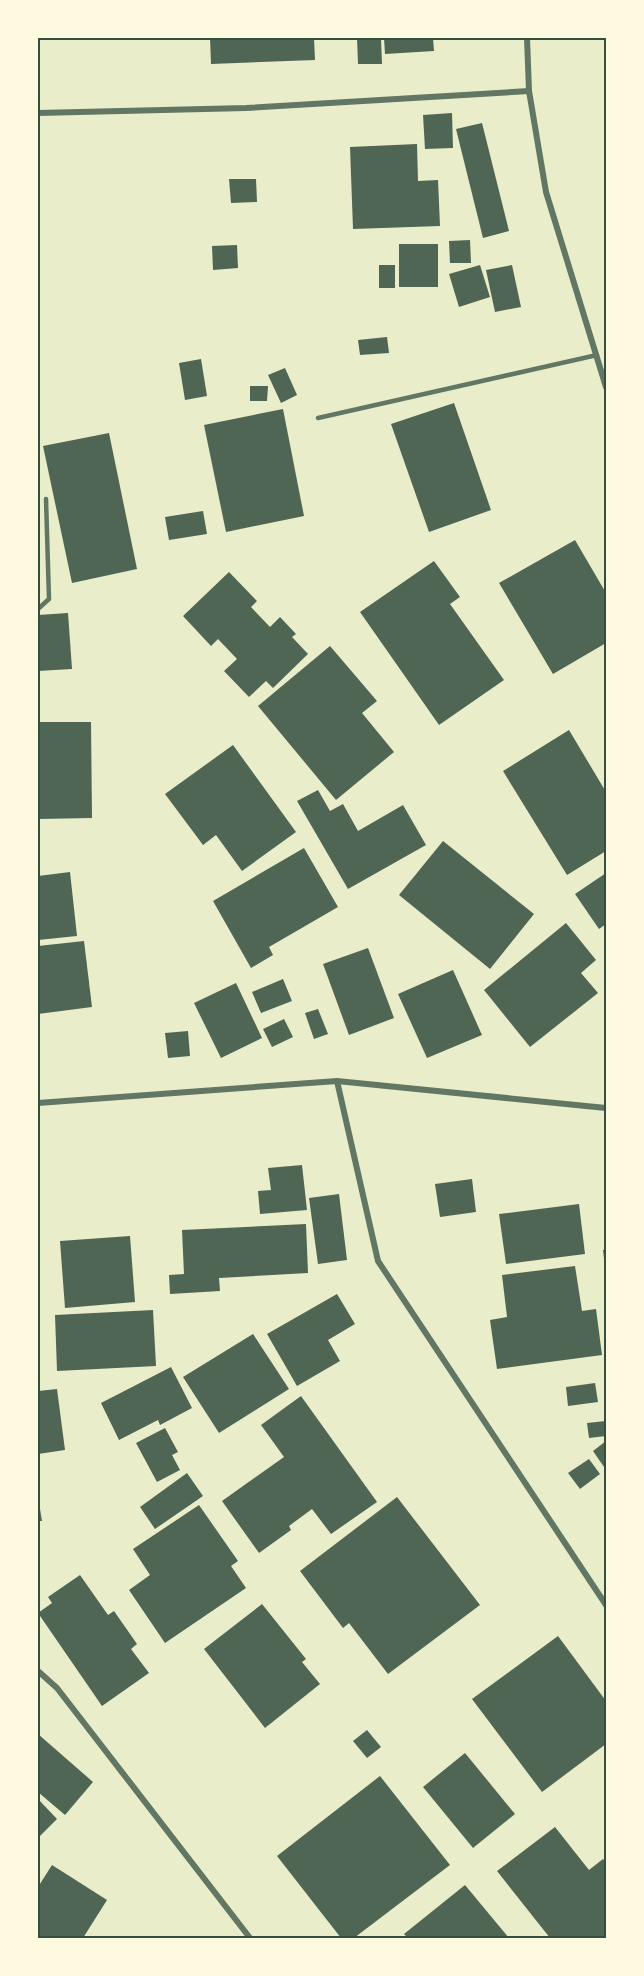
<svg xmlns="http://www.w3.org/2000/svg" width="644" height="1976" font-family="'Titillium Web',sans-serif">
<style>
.building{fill:#4f6655}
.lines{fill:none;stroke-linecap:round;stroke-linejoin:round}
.service{stroke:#617663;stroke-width:4.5}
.minor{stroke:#617663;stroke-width:6}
.neatline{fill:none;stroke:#344e41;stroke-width:2}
</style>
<rect width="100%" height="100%" fill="#e9edc9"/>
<g class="building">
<path d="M210 38H314L315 60 211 64Z"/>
<path d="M357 38H381L382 64H358Z"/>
<path d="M384 38H433L434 51 385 54Z"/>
<path d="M452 113 453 148 425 149 423 115Z"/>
<path d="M482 123 509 231 483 238 456 129Z"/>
<path d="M417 144 418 181 438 180 440 226 353 229 350 147Z"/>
<path d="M229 179H256L257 202 231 203Z"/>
<path d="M470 240 471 263H450L449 241Z"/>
<rect x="399" y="244" width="39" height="43"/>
<path d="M237 245 238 268 213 270 212 246Z"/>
<rect x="379" y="265" width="16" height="23"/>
<path d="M480 265 490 297 459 307 449 274Z"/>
<path d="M512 265 521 307 495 312 486 270Z"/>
<path d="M387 337 389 353 360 355 358 340Z"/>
<path d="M201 359 207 396 185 400 179 363Z"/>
<path d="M285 368 297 395 281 403 268 375Z"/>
<path d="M250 386H268L267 401H250Z"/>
<path d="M454 403 491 510 429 532 391 424Z"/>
<path d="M283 409 304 516 226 532 204 425Z"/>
<path d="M109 433 137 569 72 583 43 446Z"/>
<path d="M203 511 207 534 169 540 165 517Z"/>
<path d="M575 540 606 593V643L553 674 499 583Z"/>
<path d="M434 561 460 597 450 604 504 680 439 725 360 612Z"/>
<path d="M229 572 257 601 251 607 270 627 280 617 296 634 292 637 308 654 273 688 266 681 249 697 224 671 237 659 218 639 211 646 183 616Z"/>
<path d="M68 613 72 669 38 671V615Z"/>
<path d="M330 646 377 701 362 713 394 752 336 800 258 706Z"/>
<path d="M38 722H91L92 818 38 819Z"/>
<path d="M569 730 606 792V851L567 875 503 771Z"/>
<path d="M233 745 296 832 242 871 216 835 203 845 165 794Z"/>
<path d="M318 790 330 811 343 804 358 831 403 805 426 845 348 889 297 801Z"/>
<path d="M443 841 534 914 490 969 399 895Z"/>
<path d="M304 848 338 907 269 947 273 955 251 968 213 901Z"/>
<path d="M70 872 77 936 38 940V876Z"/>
<path d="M606 873V924L599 929 575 894Z"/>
<path d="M566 923 596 960 581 973 598 993 530 1047 484 990Z"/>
<path d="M84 941 92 1007 38 1014V946Z"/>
<path d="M368 948 394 1018 349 1035 323 964Z"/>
<path d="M453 970 482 1035 427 1058 398 994Z"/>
<path d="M283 979 292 1001 261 1013 252 992Z"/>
<path d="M236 983 262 1038 221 1058 194 1003Z"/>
<path d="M318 1009 328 1034 314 1039 305 1013Z"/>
<path d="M284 1019 293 1037 272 1047 263 1029Z"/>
<path d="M188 1031 190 1056 168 1058 165 1033Z"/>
<path d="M302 1165 307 1210 260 1214 258 1191 271 1190 268 1168Z"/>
<path d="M472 1179 476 1212 440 1217 435 1184Z"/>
<path d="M339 1194 347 1260 318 1264 309 1198Z"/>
<path d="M579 1204 585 1254 506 1264 499 1214Z"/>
<path d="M306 1224 308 1273 219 1278 220 1291 170 1294 169 1275 184 1274 182 1230Z"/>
<path d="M130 1236 135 1302 65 1308 60 1241Z"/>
<path d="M603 1250H606V1266L605 1267Z"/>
<path d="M575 1266 582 1311 596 1309 602 1355 497 1369 490 1320 507 1317 502 1275Z"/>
<path d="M337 1294 355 1324 328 1340 340 1361 297 1386 267 1334Z"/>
<path d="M153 1310 156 1366 57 1371 55 1315Z"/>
<path d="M253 1334 289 1389 219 1433 183 1377Z"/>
<path d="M171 1367 192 1408 160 1425 158 1420 119 1440 101 1403Z"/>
<path d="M595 1383 598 1402 568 1406 566 1387Z"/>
<path d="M57 1389 65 1450 38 1454V1391Z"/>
<path d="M301 1396 377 1502 331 1534 312 1509 289 1526 291 1530 259 1553 222 1501 284 1457 261 1425Z"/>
<path d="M606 1421V1436L589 1438 587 1423Z"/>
<path d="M165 1428 178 1452 172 1455 180 1470 157 1482 136 1443Z"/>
<path d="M606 1441V1466L604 1467 593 1451Z"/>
<path d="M589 1459 600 1474 580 1489 568 1473Z"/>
<path d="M187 1473 203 1496 155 1529 140 1507Z"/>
<path d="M38 1497 42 1521H38Z"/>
<path d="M397 1497 480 1605 388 1674 349 1623 343 1628 300 1571Z"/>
<path d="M199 1505 238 1561 231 1566 246 1588 165 1643 129 1590 150 1575 133 1549Z"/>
<path d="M80 1575 108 1615 114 1611 137 1644 131 1649 149 1673 102 1706 38 1613 52 1603 48 1597Z"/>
<path d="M262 1604 306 1659 302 1662 320 1684 265 1728 204 1649Z"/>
<path d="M558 1636 606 1701V1744L542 1792 472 1699Z"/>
<path d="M367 1730 381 1747 367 1758 353 1741Z"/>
<path d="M38 1734 93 1782 65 1815 38 1792Z"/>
<path d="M465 1753 515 1814 473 1848 423 1787Z"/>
<path d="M380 1776 450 1865 354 1938H341L277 1856Z"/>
<path d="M38 1799 57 1819 38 1838Z"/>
<path d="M555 1827 589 1870 603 1859 606 1863V1938H550L497 1871Z"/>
<path d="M52 1865 107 1900 83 1938H38V1887Z"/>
<path d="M465 1885 509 1938H408L404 1934Z"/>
</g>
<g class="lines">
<g class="service">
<path d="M318 418 597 355"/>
<path d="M38 609 49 599 46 499"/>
</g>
<g class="minor">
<path d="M527 38 529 91 546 192 606 387"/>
<path d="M38 113 246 108 529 91"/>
<path d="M337 1081 378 1261 606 1605"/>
<path d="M38 1103 337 1081 606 1108"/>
<path d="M38 1671 57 1688 250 1938"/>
</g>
</g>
<rect width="644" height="1976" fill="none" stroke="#fefae0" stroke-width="78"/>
<rect x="39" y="39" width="566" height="1898" class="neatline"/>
</svg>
